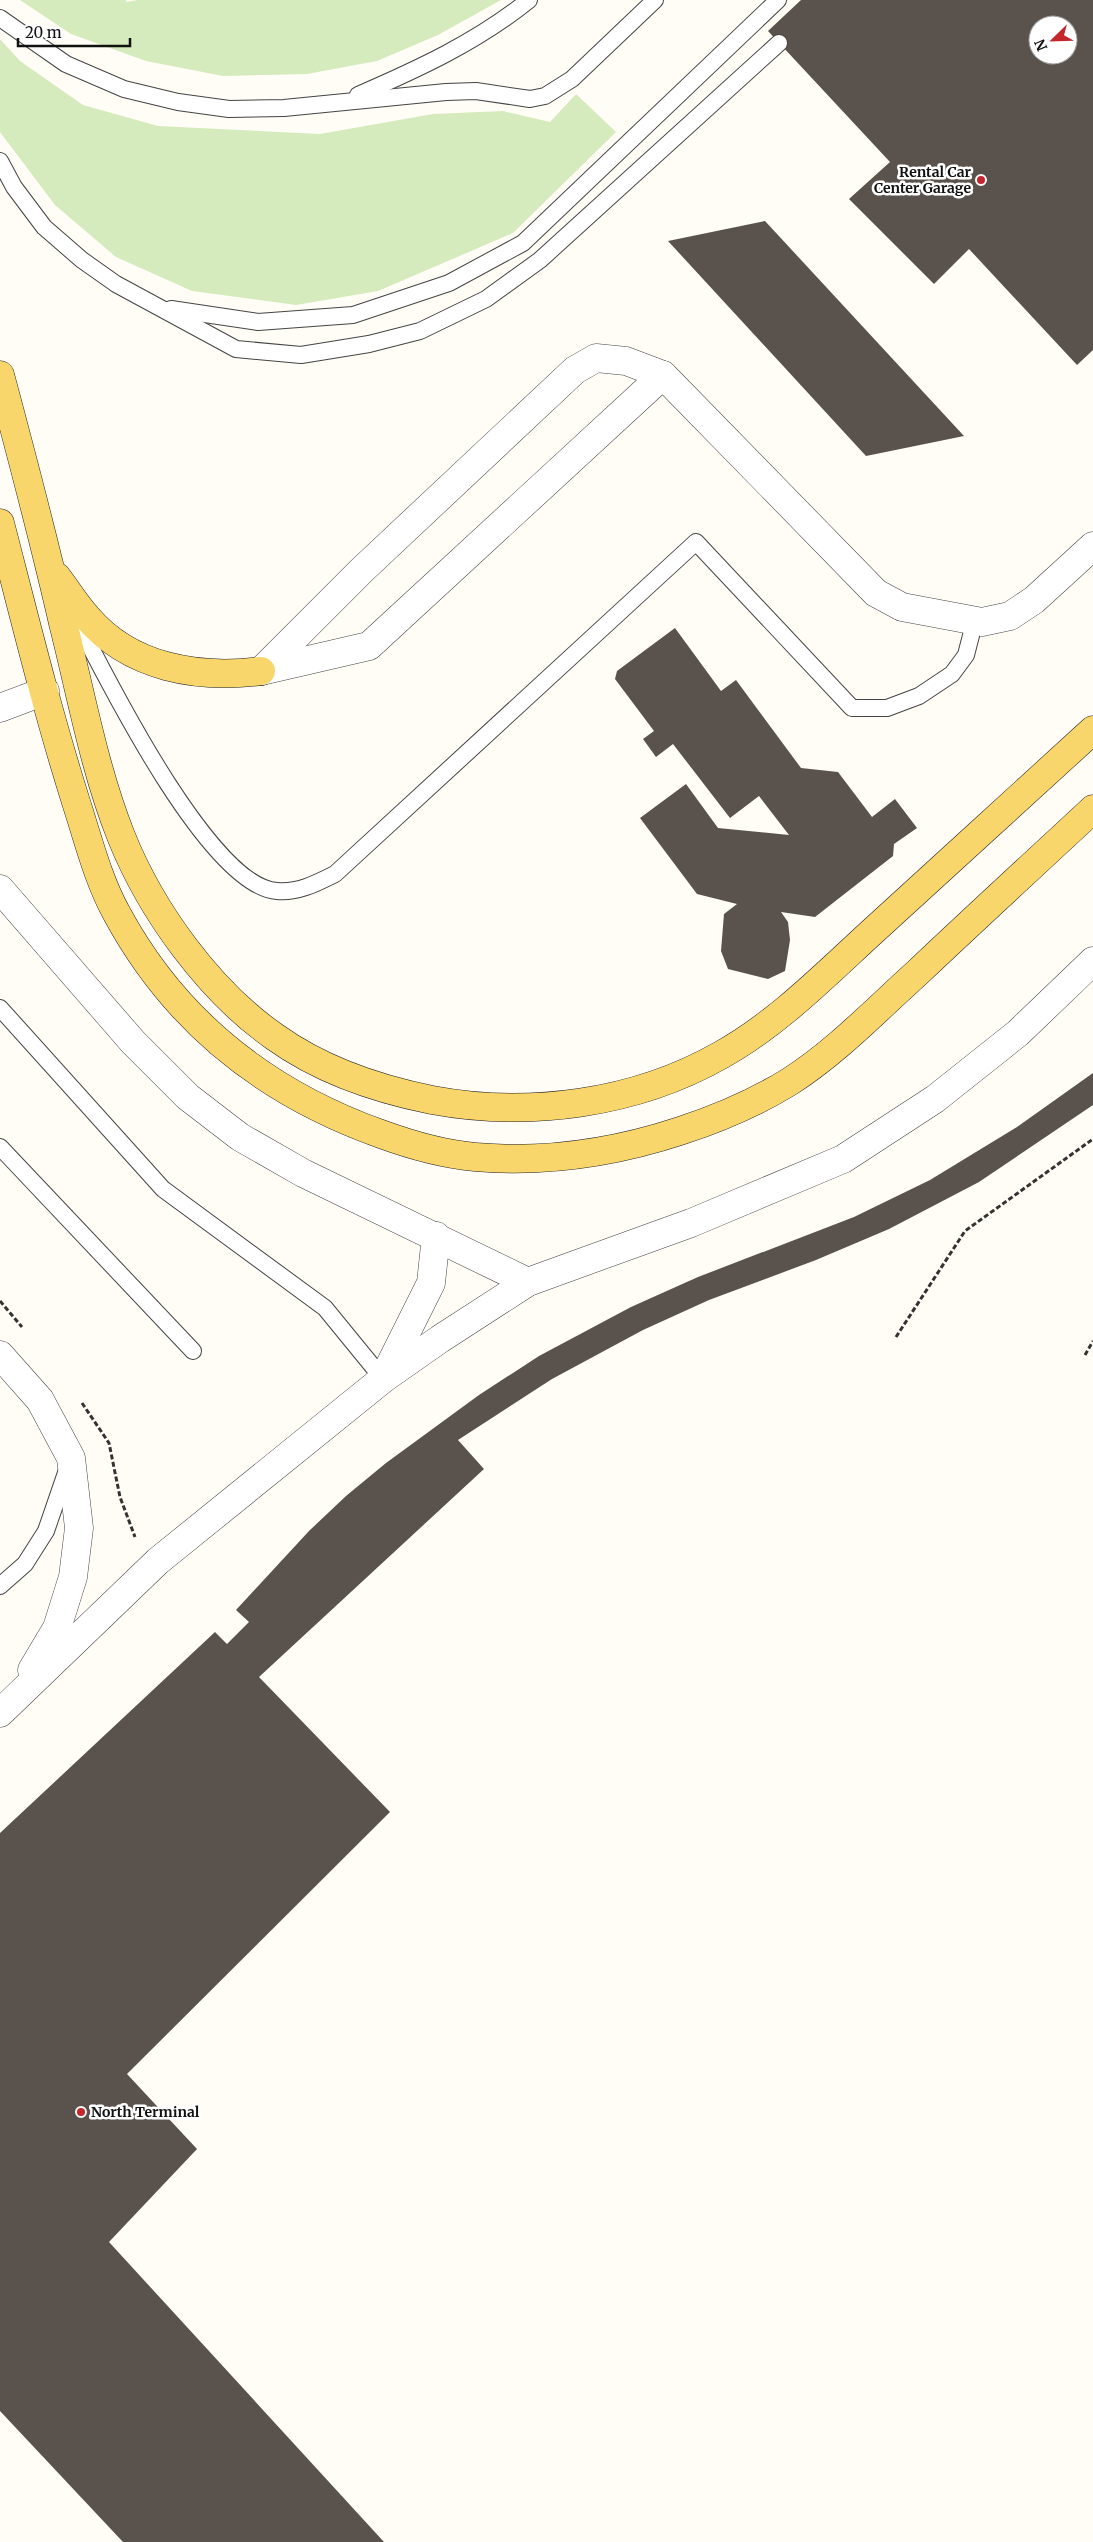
<svg xmlns="http://www.w3.org/2000/svg" width="1093" height="2542" font-family="Merriweather,serif">
<style>
.green{fill:#d5ebbd}
.building{fill:#5a524d;fill-rule:evenodd}
.lines{fill:none;stroke-linecap:round;stroke-linejoin:round}
.service-casing{stroke:#444;stroke-width:18}
.minor-casing{stroke:#444;stroke-width:29}
.primary-casing{stroke:#222;stroke-width:29}
.path{stroke:#333;stroke-width:3;stroke-dasharray:5 2.5;stroke-linecap:butt}
.service{stroke:#fff;stroke-width:16}
.minor{stroke:#fff;stroke-width:28}
.primary{stroke:#f9d66b;stroke-width:28}
.poi-dot{fill:#c4262e;stroke:#fff;stroke-width:2}
.labels{text-anchor:middle;stroke-width:5;stroke-linejoin:round;paint-order:stroke}
.poi-label{font-size:14px;font-weight:bold;fill:#111;stroke:#fff;text-anchor:end}
</style>
<rect width="100%" height="100%" fill="#fffdf5"/>
<g class="green">
<path d="M20 0H126V2L138 0H501L438 35 377 61 307 74 223 76 146 61 71 34Z"/>
<path d="M0 39 20 61 83 105 158 126 320 134 433 114 503 111 550 122 576 94 616 132 513 233 378 291 296 305 192 291 116 257 55 205 0 132Z"/>
</g>
<g class="building">
<path d="M801 0H1093V350L1077 365 969 249 934 284 849 199 890 162 768 31ZM1038 25H1068V55H1038Z"/>
<path d="M765 221 964 436 866 456 668 241Z"/>
<path d="M675 628 721 691 736 680 801 768 838 772 872 817 895 799 917 828 894 844 893 856 815 917 781 912 788 922 790 940 785 971 768 979 728 969 721 951 724 914 737 904 697 894 640 818 686 784 718 828 789 835 759 796 730 818 673 744 656 757 643 739 654 731 615 679 617 671Z"/>
<path d="M1093 1073V1105L979 1182 889 1229 816 1260 709 1300 643 1330 552 1379 458 1440 484 1469 259 1677 390 1812 127 2074 197 2149 109 2242 384 2542H123L0 2411V1833L215 1632 227 1644 249 1622 236 1610 309 1531 346 1496 386 1463 479 1395 539 1356 631 1307 698 1277 854 1217 930 1180 1017 1127Z"/>
</g>
<g class="lines">
<g class="service-casing">
<g id="service">
<path d="M0 18 66 64 124 89 178 102 229 109 284 108 446 92 476 91 530 99 545 96 572 79 655 0"/>
<path d="M358 95C418 69 477 42 529 0"/>
<path d="M0 161 14 187 44 227 82 260 116 284 236 349 301 355 369 344 420 331 486 299 540 260 779 43"/>
<path d="M171 309 258 322 353 315 449 283 523 243 778 0"/>
<path d="M74 615C104 673 209 887 277 891 298 893 317 883 335 874L696 542 852 708H887L919 696 952 674 966 655 975 620"/>
<path d="M0 1008 163 1189 325 1308 383 1379"/>
<path d="M0 1147 193 1351"/>
<path d="M0 1586 25 1564 46 1531 68 1467"/>
</g>
</g>
<g class="minor-casing">
<g id="minor">
<path d="M261 671 362 570 575 370 596 358 626 361 663 375 876 593 902 607 982 622 1010 616 1034 600 1093 546"/>
<path d="M261 671 369 646 663 375"/>
<path d="M0 708 45 691"/>
<path d="M0 889 133 1042 188 1097 240 1137 303 1173 528 1282"/>
<path d="M0 1355 40 1400 71 1458 79 1528 73 1577 57 1628 32 1670"/>
<path d="M385 1375 431 1283 436 1236"/>
<path d="M0 1713 158 1561 383 1379 440 1339 528 1282 691 1223 843 1159 935 1099 1018 1033 1093 961"/>
</g>
</g>
<g class="primary-casing">
<g id="primary">
<path d="M0 375C22 457 44 540 63 623 81 694 94 768 121 836 151 911 209 991 275 1037 321 1070 377 1089 432 1100 528 1118 635 1104 721 1055 777 1024 825 975 873 931 946 864 1020 797 1093 730"/>
<path d="M0 523C24 616 47 710 76 802 88 839 98 880 117 914 176 1023 266 1093 381 1134 411 1145 443 1154 475 1157 545 1163 613 1153 680 1131 717 1119 755 1103 789 1082 836 1052 876 1010 917 973 975 918 1034 864 1093 809"/>
<path d="M57 577C67 590 76 605 87 617 130 668 198 679 261 671"/>
</g>
</g>
<g class="path">
<path d="M0 1301 22 1327"/>
<path d="M896 1337 965 1231 1093 1139"/>
<path d="M1085 1355 1093 1341"/>
<path d="M82 1403 109 1443 120 1497 135 1537"/>
</g>
<use href="#service" class="service"/>
<use href="#minor" class="minor"/>
<use href="#primary" class="primary"/>
</g>
<g class="poi-dot">
<circle cx="981" cy="180" r="5"/>
<circle cx="81" cy="2112" r="5"/>
</g>
<g class="labels">
<g class="poi-label">
<text x="971" y="177">Rental Car<tspan x="971" dy="16">Center Garage</tspan></text>
<text x="91" y="2117" text-anchor="start">North Terminal</text>
</g>
</g>
<g transform="translate(1053 40) rotate(247)"><circle r="24" fill="#ffffff" stroke="#a0a0a0"/>
<path d="M0-4L9 19L0 12L-9 19Z" fill="#c4262e"/>
<text y="-8" font-size="14" font-weight="bold" text-anchor="middle" fill="#111111">N</text>
</g>
<path d="M18 38v8h112v-8" fill="none" stroke="#111111" stroke-width="2.5"/>
<text x="25" y="38" font-size="15" fill="#111111" stroke="#ffffff" stroke-width="4" paint-order="stroke">20 m</text>
</svg>
